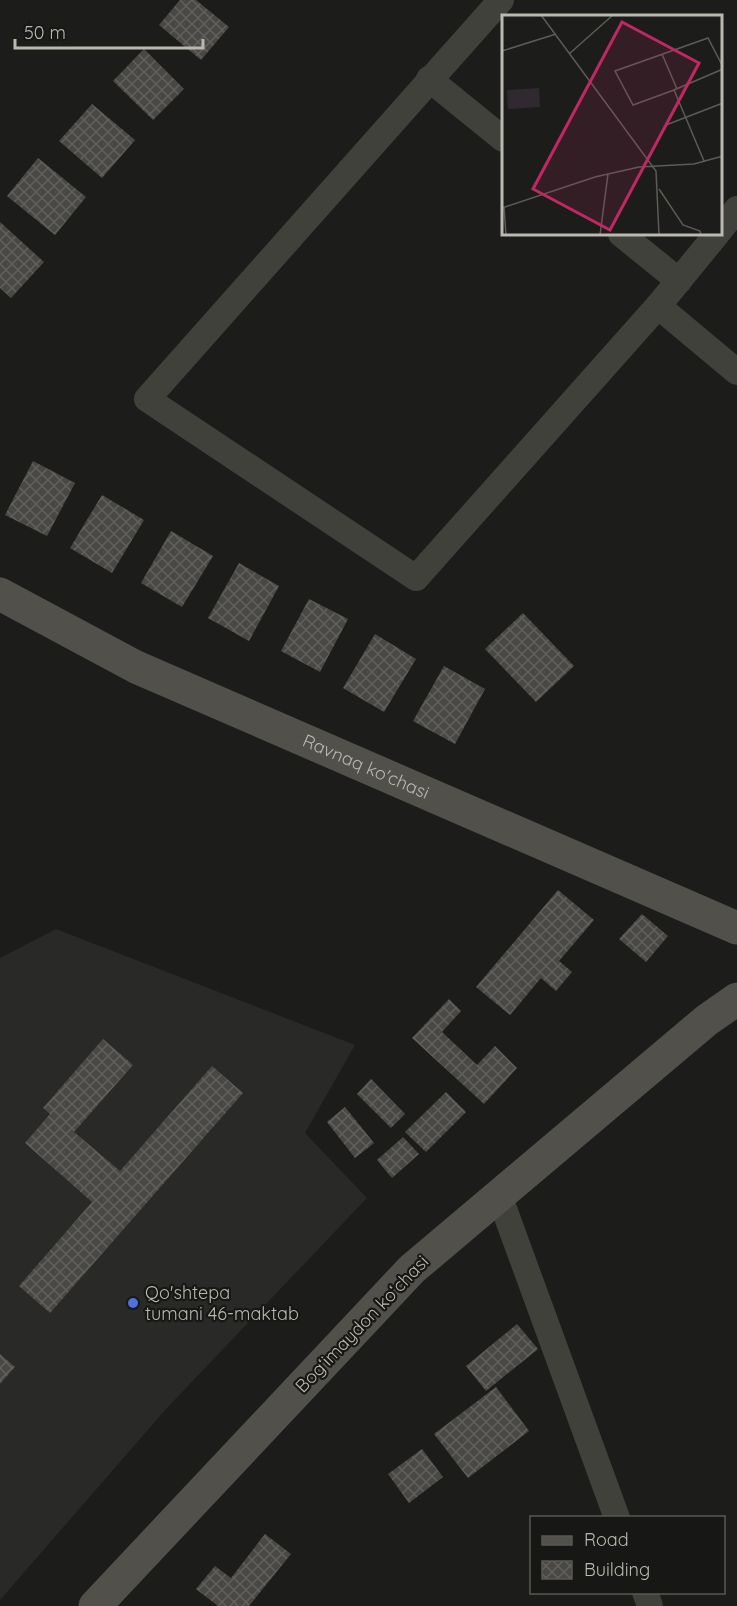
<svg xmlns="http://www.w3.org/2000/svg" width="737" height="1606" font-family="Quicksand,sans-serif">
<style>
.built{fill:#292927}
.building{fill:url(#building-cross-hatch)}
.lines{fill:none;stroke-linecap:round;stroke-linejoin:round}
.street{stroke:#41413c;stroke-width:26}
.secondary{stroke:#51504a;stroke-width:33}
.poi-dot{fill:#4f70e0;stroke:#171816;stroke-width:2}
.labels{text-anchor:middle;stroke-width:4.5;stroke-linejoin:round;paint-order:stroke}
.street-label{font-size:18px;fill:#bbb8af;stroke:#171816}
.poi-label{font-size:18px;fill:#bbb8af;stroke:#171816;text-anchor:start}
.inset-road{fill:none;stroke:#5c5b56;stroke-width:1.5}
.view{fill:#c12863;fill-opacity:0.15;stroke:#c12863;stroke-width:3}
.inset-edge{fill:none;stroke:#bbb8af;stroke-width:3}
</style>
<defs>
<pattern id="building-cross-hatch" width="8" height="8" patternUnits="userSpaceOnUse" patternTransform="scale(1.5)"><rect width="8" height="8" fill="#494845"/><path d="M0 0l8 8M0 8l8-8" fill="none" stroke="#61605d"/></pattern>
</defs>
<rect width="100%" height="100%" fill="#1c1d1b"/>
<path class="built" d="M56 929 355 1045 305 1133 367 1198 166 1409 0 1600V958Z"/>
<g class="building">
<path d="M180 0H196L229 27 201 60 159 25Z"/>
<path d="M144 49 184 89 153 120 113 81Z"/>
<path d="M92 104 135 140 102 178 59 141Z"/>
<path d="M38 158 86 197 55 235 7 196Z"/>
<path d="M0 222 44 262 11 298 0 288Z"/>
<path d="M33 461 75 483 47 536 5 515Z"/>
<path d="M102 495 144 520 112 573 70 548Z"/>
<path d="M171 531 213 556 182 607 141 583Z"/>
<path d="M239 563 279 586 249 641 208 618Z"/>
<path d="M309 599 348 619 320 672 281 651Z"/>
<path d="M523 613 574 666 536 702 485 649Z"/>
<path d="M375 634 416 659 384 712 343 688Z"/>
<path d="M444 666 485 689 455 744 413 721Z"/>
<path d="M558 890 594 920 559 961 572 972 556 991 541 978 510 1015 476 987Z"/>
<path d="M642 914 668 936 646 962 619 939Z"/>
<path d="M449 999 461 1011 442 1032 477 1065 495 1046 517 1068 484 1104 412 1038Z"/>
<path d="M103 1039 133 1065 74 1132 120 1171 212 1066 243 1093 50 1313 19 1286 92 1202 25 1143 50 1114 43 1108Z"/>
<path d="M371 1079 405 1114 391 1128 357 1094Z"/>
<path d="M446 1092 466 1112 426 1152 405 1132Z"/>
<path d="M345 1107 374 1143 355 1158 327 1122Z"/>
<path d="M403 1137 419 1154 392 1178 377 1160Z"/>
<path d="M517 1324 538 1349 486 1391 466 1366Z"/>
<path d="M0 1354 15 1367 0 1384Z"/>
<path d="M496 1387 529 1431 468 1478 434 1434Z"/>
<path d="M422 1449 443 1477 409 1503 388 1474Z"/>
<path d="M265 1534 291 1554 249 1606H218L196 1589 215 1566 231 1578Z"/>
</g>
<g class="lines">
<g class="street">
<path d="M501 0 147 399 416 578 658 306"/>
<path d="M429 79 503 139"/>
<path d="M720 230 737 209"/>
<path d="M621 234 679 281"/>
<path d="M717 234 658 306 737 372"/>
<path d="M499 1195 617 1518"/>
<path d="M645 1592 650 1606"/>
</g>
<g class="secondary">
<path id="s1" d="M0 594 136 667 737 928"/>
<path d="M95 1606 412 1269 707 1020 737 999"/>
</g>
</g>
<circle class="poi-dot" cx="133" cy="1303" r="6"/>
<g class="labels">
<g class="street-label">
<text dy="6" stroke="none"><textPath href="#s1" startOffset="405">Ravnaq ko'chasi</textPath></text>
<text transform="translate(362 1324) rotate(-46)" y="6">Bogʻimaydon koʻchasi</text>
</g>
<g class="poi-label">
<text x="145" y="1299">Qo'shtepa<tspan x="145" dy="21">tumani 46-maktab</tspan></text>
</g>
</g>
<g transform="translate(502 15)">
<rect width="220" height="220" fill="#1c1d1b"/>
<path d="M37 73 38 92 6 94 5 75Z" fill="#312930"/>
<path class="inset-road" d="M39 0 154 156 157 220M0 36 54 19M67 39 111 0M160 39 175 74M172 75 131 90 113 56 206 23 221 52M164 110 221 88M202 146 172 75 221 54M157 174 181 210 198 216 199 220M2 192 4 220M0 193 93 162 137 152 192 149 221 141M98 220 106 159"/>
<path class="view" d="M120 7 197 48 108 215 31 174Z"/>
<rect width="220" height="220" class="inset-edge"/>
</g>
<rect x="530" y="1516" width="195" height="78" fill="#171816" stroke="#595853" stroke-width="1.5"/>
<rect x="542" y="1536" width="30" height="9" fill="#51504a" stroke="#595853" stroke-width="1.5"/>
<text x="584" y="1546" font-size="18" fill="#bbb8af">Road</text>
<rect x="542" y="1561" width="30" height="18" fill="url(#building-cross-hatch)" stroke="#595853" stroke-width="1.5"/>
<text x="584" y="1576" font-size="18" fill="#bbb8af">Building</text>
<path d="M15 39v9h188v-9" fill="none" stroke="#bbb8af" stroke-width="3"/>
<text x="24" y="39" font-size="18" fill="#bbb8af" stroke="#171816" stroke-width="4.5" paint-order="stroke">50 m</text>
</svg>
